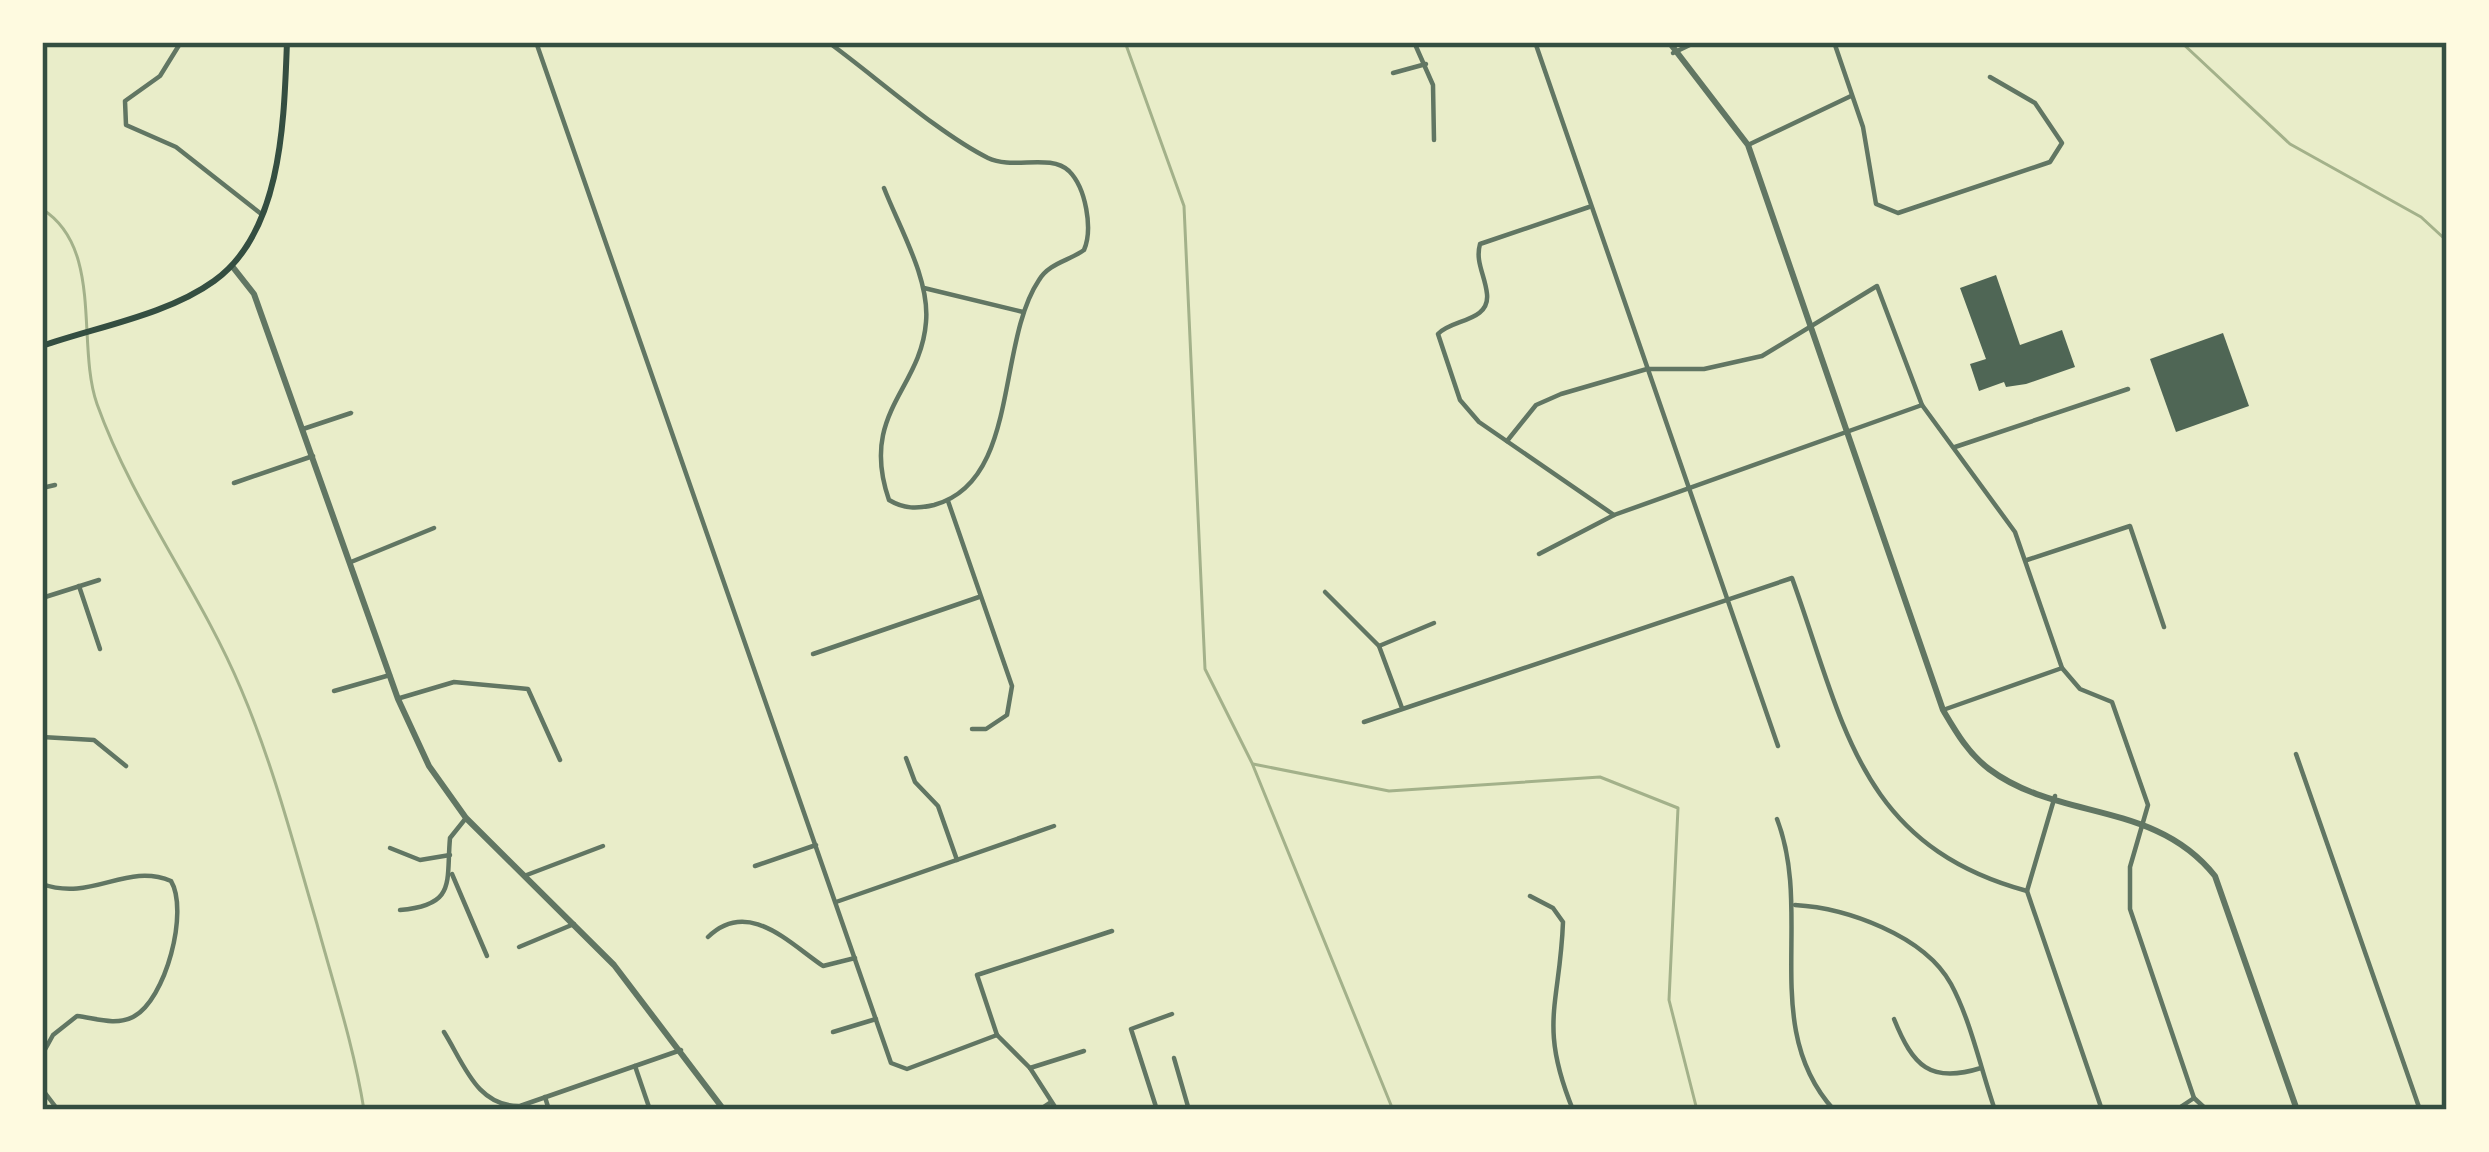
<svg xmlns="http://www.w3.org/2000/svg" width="2489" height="1152" font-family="Montserrat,sans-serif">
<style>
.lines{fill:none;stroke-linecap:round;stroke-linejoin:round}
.stream{stroke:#a3b18a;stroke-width:3}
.building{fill:#4f6655}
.minor{stroke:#617663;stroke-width:4.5}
.tertiary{stroke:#617663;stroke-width:6}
.secondary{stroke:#344e41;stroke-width:6}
.neatline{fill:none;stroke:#344e41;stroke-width:4.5}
</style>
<rect width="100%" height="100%" fill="#e9edc9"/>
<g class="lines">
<g class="stream">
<path d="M1125 42 1184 206 1205 669 1252 763 1393 1110"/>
<path d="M2181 42 2290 144 2421 217 2447 241"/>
<path d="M42 209C104 248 76 344 97 404 133 505 200 591 241 689 273 764 294 846 317 924 334 986 354 1047 364 1110"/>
<path d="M1253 764 1389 791 1600 777 1678 808 1669 1000 1697 1110"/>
</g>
</g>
<g class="building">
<path d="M1996 275 2020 345 2062 330 2075 367 2026 384 2006 387 2004 382 1979 391 1970 364 1986 359 1960 288Z"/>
<path d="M2223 333 2249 406 2176 432 2150 359Z"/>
</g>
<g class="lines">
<g class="minor">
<path d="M181 42 160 76 125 101 126 125 176 147 260 213"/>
<path d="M536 42 891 1063 907 1069 997 1035"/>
<path d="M712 42 714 43"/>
<path d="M828 42C875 76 938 133 988 158 1013 170 1050 153 1069 171 1086 188 1093 229 1084 250 1069 261 1049 263 1039 280 996 344 1020 482 934 505 917 509 904 509 889 500 859 413 921 390 926 322 930 279 899 227 884 188"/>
<path d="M1414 42 1433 85 1434 140"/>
<path d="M1535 42 1778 746"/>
<path d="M1834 42 1863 127 1876 204 1898 213 2050 162 2062 143 2035 103 1990 77"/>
<path d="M1673 53 1696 42"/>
<path d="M1393 73 1426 64"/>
<path d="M1748 145 1851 96"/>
<path d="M1589 207 1480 244C1475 262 1485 275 1487 294 1490 322 1451 319 1438 334L1460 400 1479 422 1614 515"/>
<path d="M924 288 1023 312"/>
<path d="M303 429 351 413"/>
<path d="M1507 441 1536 405 1561 394 1647 369H1704L1762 356 1877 286 1922 405 2015 532 2062 668 2080 689 2112 702 2148 805 2130 867V909L2194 1098"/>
<path d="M1955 447 2128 389"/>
<path d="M234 483 313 456"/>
<path d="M42 488 55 485"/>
<path d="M948 501 1012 686 1007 715 986 729H972"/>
<path d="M1539 554 1614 515 1922 405"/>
<path d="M2027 560 2130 526 2164 627"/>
<path d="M351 562 434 528"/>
<path d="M79 586 100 649"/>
<path d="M1325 592 1379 646 1402 708"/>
<path d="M42 598 99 580"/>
<path d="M1379 646 1434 623"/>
<path d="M813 654 979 597"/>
<path d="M334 691 390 675"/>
<path d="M400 698 454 682 528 689 560 760"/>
<path d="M1943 710 2062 668"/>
<path d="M1364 722 1792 578C1844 722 1858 845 2027 891"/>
<path d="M42 737 94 740 126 766"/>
<path d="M2296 754 2420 1110"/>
<path d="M906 758 915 782 938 806 957 860"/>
<path d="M2055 796 2027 891 2102 1110"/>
<path d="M1777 819C1814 915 1759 1028 1834 1110"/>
<path d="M390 848 420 860 450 855"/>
<path d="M755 866 816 845"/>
<path d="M452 874 487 956"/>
<path d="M524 876 603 846"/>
<path d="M42 884C92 902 126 862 171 881 189 911 166 1000 133 1017 115 1026 95 1018 77 1016L53 1035 42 1055"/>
<path d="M1530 896 1553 908 1563 922C1560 1005 1538 1024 1573 1110"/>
<path d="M836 902 1054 826"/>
<path d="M1795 905C1846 908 1924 935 1951 984 1971 1021 1981 1070 1995 1110"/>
<path d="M400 910C457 905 446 882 450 838L466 818"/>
<path d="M708 937C748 898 789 943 823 966L855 958"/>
<path d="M519 947 574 924"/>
<path d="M1894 1019C1913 1066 1930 1084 1981 1068"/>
<path d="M444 1032C464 1064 477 1107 520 1106L681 1050"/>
<path d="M833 1032 876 1019"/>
<path d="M997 1035 977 975 1112 931"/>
<path d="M997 1035 1030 1068 1057 1110"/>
<path d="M1174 1058 1189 1110"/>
<path d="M635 1066 650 1110"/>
<path d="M1030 1068 1084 1051"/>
<path d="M42 1089 58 1110"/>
<path d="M545 1097 549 1110"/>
<path d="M1039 1110 1051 1102"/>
<path d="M1157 1110 1131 1029 1172 1014"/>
<path d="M2176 1110 2194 1098 2207 1110"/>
</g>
<g class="tertiary">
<path d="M1669 42 1748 145 1943 710C1956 732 1968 753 1989 769 2058 821 2155 800 2215 876L2297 1110"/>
<path d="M232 266 254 294 398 699 429 766 466 818 614 965 724 1110"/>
</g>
<path class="secondary" d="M42 346C96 327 167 315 214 281 283 232 284 117 287 42"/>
</g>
<rect width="2489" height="1152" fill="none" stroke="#fefae0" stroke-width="90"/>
<rect x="45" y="45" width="2399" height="1062" class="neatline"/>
</svg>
